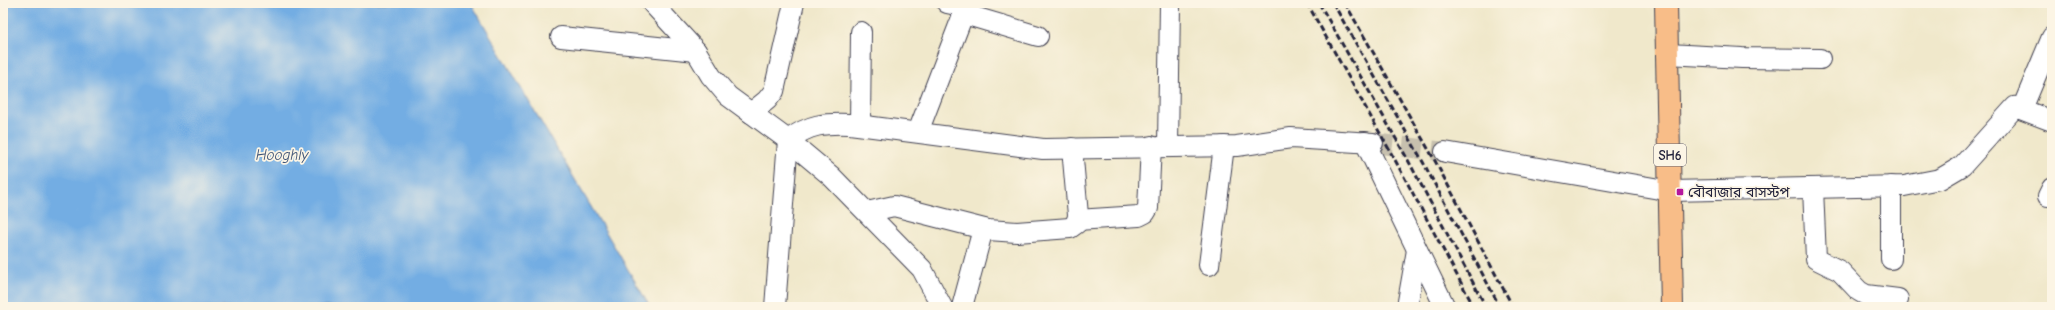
<svg xmlns="http://www.w3.org/2000/svg" width="2055" height="310" font-family="'Comic Neue','Noto Sans Bengali',sans-serif">
<style>
.water{fill:#73ade3;stroke:#4a688f}
.lines{fill:none;stroke-linecap:round;stroke-linejoin:round}
.minor-tunnel{stroke:#c7c0ae;stroke-width:20;stroke-dasharray:20 10;stroke-linecap:butt}
.minor-casing{stroke:#414051;stroke-width:22}
.major-casing{stroke:#414051;stroke-width:24}
.minor{stroke:#fff;stroke-width:20}
.major{stroke:#f8bd88;stroke-width:22}
.rail{stroke:#22223b;stroke-width:3;stroke-dasharray:6 3;stroke-linecap:butt}
.poi-dot{fill:#b5179e;stroke:#fcf5e5;stroke-width:1.5}
.labels{text-anchor:middle;stroke-width:3.5;stroke-linejoin:round;paint-order:stroke}
.shield{fill:#fcf5e5;stroke:#63616e;stroke-width:1}
.shield-label{font-size:13px;font-weight:bold;fill:#22223b}
.poi-label{font-size:14px;fill:#22223b;stroke:#fcf5e5;text-anchor:start}
.water-label{font-size:15px;font-style:italic;fill:#3e5376;stroke:#fcf5e5}
</style>
<rect width="100%" height="100%" fill="#fcf5e5"/>
<filter id="ink" filterUnits="userSpaceOnUse"><feTurbulence type="fractalNoise" baseFrequency=".025" numOctaves="2"/><feDisplacementMap in="SourceGraphic" scale="8" xChannelSelector="R" yChannelSelector="G"/><feConvolveMatrix kernelMatrix="1 2 1 2 8 2 1 2 1" color-interpolation-filters="sRGB"/></filter>
<filter id="wash" filterUnits="userSpaceOnUse"><feTurbulence type="fractalNoise" baseFrequency=".012" numOctaves="4" result="noise"/><feDisplacementMap in="SourceGraphic" scale="16" xChannelSelector="R" yChannelSelector="G"/><feGaussianBlur stdDeviation="0.9" result="paint"/><feColorMatrix in="noise" values="0 0 0 0 0 0 0 0 0 0 0 0 0 0 0 0 0 1.4 0 .05"/><feComposite in="paint" operator="in"/></filter>
<g filter="url(#wash)">
<rect width="100%" height="100%" fill="#f0e8cb"/>
<path class="water" d="M3 3H471L650 307H3Z"/>
</g>
<g filter="url(#ink)">
<g class="lines">
<path class="minor-tunnel" d="M1373 143 1445 152"/>
<g class="minor-casing">
<g id="minor">
<path d="M652 3 696 51 711 76 728 96 788 140 831 176 922 269 942 307"/>
<path d="M947 3 966 7"/>
<path d="M964 14 1038 36"/>
<path d="M561 37 696 51"/>
<path d="M1668 54 1742 58 1820 59"/>
<path d="M2022 109 2052 37"/>
<path d="M751 113 767 100 774 91 794 3"/>
<path d="M860 125 861 32"/>
<path d="M918 132 966 7 970 3"/>
<path d="M1365 142 1445 307"/>
<path d="M1168 146 1170 3"/>
<path d="M1445 152 1671 191 1904 186 1940 179 1962 166 2015 107 2052 121"/>
<path d="M1891 186V259"/>
<path d="M1813 188 1816 259 1840 271 1859 291 1866 295 1898 299"/>
<path d="M2048 196 2052 188"/>
<path d="M867 212 894 206 988 230 1017 232 1070 228 1077 223 1078 215 1072 148"/>
<path d="M1077 220 1139 216 1145 213 1148 208 1151 146"/>
<path d="M1209 265 1224 146"/>
<path d="M775 307 788 140C810 124 824 123 850 124L1043 149 1237 146 1291 138 1373 143"/>
<path d="M962 307 983 229"/>
<path d="M1407 307 1417 250"/>
</g>
</g>
<g class="major-casing">
<path id="major" d="M1666 3 1672 307"/>
</g>
<use href="#minor" class="minor"/>
<use href="#major" class="major"/>
<g class="rail">
<path d="M1307 3 1395 160 1474 307"/>
<path d="M1319 3 1408 160 1486 307"/>
<path d="M1333 3 1423 162 1500 307"/>
<path d="M1345 3 1434 159 1513 307"/>
</g>
</g>
</g>
<rect class="poi-dot" x="1676" y="188" width="8" height="8" rx="2"/>
<g class="labels">
<rect class="shield" x="1654" y="144" width="32" height="22" rx="3"/>
<g class="shield-label">
<text x="1670" y="160">SH6</text>
</g>
<g class="poi-label">
<text x="1688" y="197">বৌবাজার বাসস্টপ</text>
</g>
<g class="water-label">
<text x="282" y="160">Hooghly</text>
</g>
</g>
<rect width="2055" height="310" fill="none" stroke="#fcf5e5" stroke-width="16"/>
</svg>
